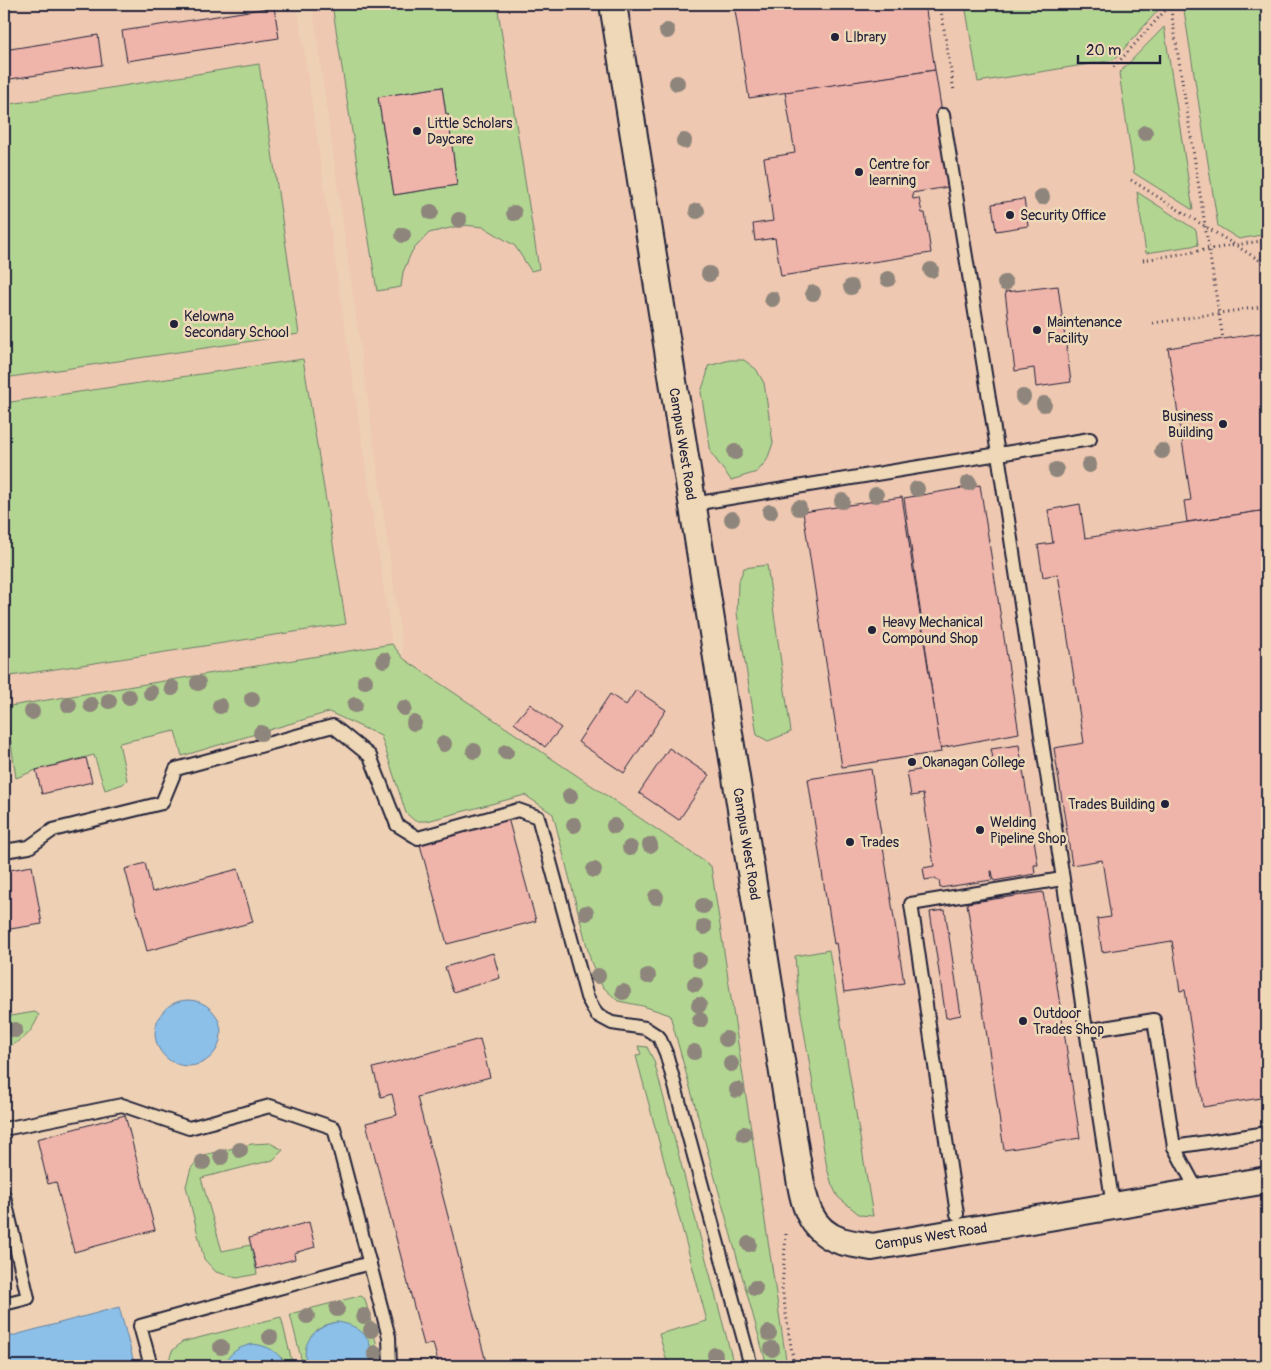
<svg xmlns="http://www.w3.org/2000/svg" width="1271" height="1370" font-family="Pangolin,sans-serif">
<style>
.built{fill:#eec8b1}
.green{fill:#b2d691;stroke:#6a7c66;fill-rule:evenodd}
.water{fill:#8cc0e9;stroke:#6281a3}
.building{fill:#efb4aa;stroke:#22223b}
.lines{fill:none;stroke-linecap:round;stroke-linejoin:round}
.service-casing{stroke:#22223b;stroke-width:16}
.minor-casing{stroke:#22223b;stroke-width:30}
.path{stroke:#22223b;stroke-width:3;stroke-dasharray:1 4;stroke-linecap:butt}
.service{stroke:#eed8b7;stroke-width:12}
.minor{stroke:#eed8b7;stroke-width:26}
.tree{fill:#8e857b}
.poi-dot{fill:#22223b;stroke:#eed8b7;stroke-width:2}
.labels{text-anchor:middle;stroke-width:5;stroke-linejoin:round;paint-order:stroke}
.poi-label{font-size:14px;fill:#22223b;stroke:#eed8b7;text-anchor:start}
.street-label{font-size:14px;fill:#22223b;stroke:#eed8b7}
</style>
<rect width="100%" height="100%" fill="#eed1b4"/>
<filter id="ink" filterUnits="userSpaceOnUse"><feTurbulence type="fractalNoise" baseFrequency=".02" numOctaves="2"/><feDisplacementMap in="SourceGraphic" scale="10" xChannelSelector="R" yChannelSelector="G"/><feConvolveMatrix kernelMatrix="1 2 1 2 8 2 1 2 1" color-interpolation-filters="sRGB"/></filter>
<g filter="url(#ink)">
<g class="built">
<path d="M4 4H297L392 644 4 707Z"/>
<path d="M312 4H1267V1366H787L711 866 404 659Z"/>
</g>
<g class="green">
<path d="M332 4H497L539 269 531 271 515 246 484 227 463 225 429 233 412 251 403 272 401 287 377 291ZM442 87 446 114H448L457 185 394 195 378 97Z"/>
<path d="M965 4H1161V7L1114 60 978 82Z"/>
<path d="M1183 4H1267V234L1239 239 1218 226Z"/>
<path d="M1164 27 1193 210 1134 173 1119 73Z"/>
<path d="M259 64 299 334 4 378V105Z"/>
<path d="M1137 192 1196 230 1198 245 1146 253Z"/>
<path d="M303 359 346 624 4 677V403Z"/>
<path d="M730 360H744L756 369 764 383 773 443 767 460 757 472 731 480 711 453 701 392 707 374 708 366Z"/>
<path d="M767 565 791 732 768 741 757 735 737 613 738 583 744 568Z"/>
<path d="M392 644 404 659 711 866 787 1366H767L670 1015 643 1006 618 1001 602 986 591 962 553 814 525 795 427 821H415L406 813 381 736 329 712 182 756 175 731 119 743 127 780 123 784 105 790 94 755 36 770 16 778 7 715H4V707Z"/>
<path d="M829 950 873 1216 860 1215 838 1197 832 1185 827 1168 798 995 795 956Z"/>
<path d="M35 1012 39 1015C32 1032 23 1043 4 1047V1017Z"/>
<path d="M638 1046 647 1047 654 1061 734 1366H665L668 1365 659 1334 707 1321 636 1056 641 1054Z"/>
<path d="M270 1143 283 1150 273 1160 201 1178 222 1251 251 1245 257 1274 237 1278 216 1272 204 1259 186 1186 191 1168 203 1155 252 1144Z"/>
<path d="M361 1296 365 1299 377 1346 375 1366H370L372 1357 337 1322 326 1325 317 1330 305 1360 307 1366H303L290 1314 355 1297Z"/>
<path d="M281 1317 293 1366H286L282 1358 226 1360 224 1366H167L172 1351 182 1342Z"/>
</g>
<g class="water">
<circle cx="188" cy="1033" r="33"/>
<path d="M119 1307 135 1366H9L4 1346V1338Z"/>
<path d="M337 1322C362 1325 376 1341 370 1366H307C300 1342 314 1327 337 1322Z"/>
<path d="M253 1344C269 1346 279 1352 286 1366H224C229 1352 239 1347 253 1344Z"/>
</g>
<g class="building">
<path d="M734 4H925L935 70 749 98Z"/>
<path d="M274 7 279 38 127 61 122 31Z"/>
<path d="M98 35 102 65 4 80V50Z"/>
<path d="M935 70 954 186 912 193 913 199 919 198 922 213H925L931 253 781 276 775 238 755 241 753 224 773 221 764 158 795 153 785 92Z"/>
<path d="M442 87 446 114H448L457 185 394 195 378 97Z"/>
<path d="M1024 199 1028 226 996 231 992 204Z"/>
<path d="M1058 286 1071 382 1036 387 1034 368 1015 371 1005 292Z"/>
<path d="M1267 332V510L1187 522 1184 501 1191 500 1168 348Z"/>
<path d="M980 485 1019 733 940 748 904 498Z"/>
<path d="M902 497 941 752 842 767 803 512Z"/>
<path d="M1080 504 1085 538 1267 510V1097L1203 1107 1185 990 1180 991 1172 941 1102 952 1097 919 1111 917 1102 860 1072 865 1054 748 1084 743 1058 574 1043 577 1038 545 1053 543 1048 510Z"/>
<path d="M636 690 666 710 624 773 578 742 610 694 626 705Z"/>
<path d="M530 704 561 728 545 747 514 723Z"/>
<path d="M1019 745 1038 865H1034L1035 874 994 881 992 871H991L992 880 940 888 939 880H936V878L925 880 923 868 934 866 923 794 911 796 907 772 919 770V769L993 758 991 749Z"/>
<path d="M669 748 709 775 679 820 639 793Z"/>
<path d="M86 758 92 782 42 794 36 770Z"/>
<path d="M871 769 904 983 844 992 836 943 834 944 828 905H827L808 779Z"/>
<path d="M508 818 536 921 447 944 419 841Z"/>
<path d="M145 863 152 892 238 869 253 922 147 951 125 869Z"/>
<path d="M32 866 42 924 4 930V871Z"/>
<path d="M1043 892 1080 1138 1004 1150 967 903Z"/>
<path d="M945 910 961 1015 946 1018 930 912Z"/>
<path d="M493 953 500 978 453 992 445 967Z"/>
<path d="M480 1039 490 1077 417 1097 486 1362 480 1364 481 1366H439L433 1343 424 1345 366 1123 397 1115 392 1094 381 1097 373 1068Z"/>
<path d="M125 1115 155 1230 74 1252 56 1182 48 1184 37 1139Z"/>
<path d="M309 1222 315 1247 294 1253 295 1259 257 1269 249 1238Z"/>
</g>
<g class="lines">
<g class="service-casing">
<g id="service">
<path d="M943 115 998 454 1113 1206"/>
<path d="M693 504 1090 439"/>
<path d="M4 851 29 847 53 830 162 803 176 769 333 726 370 756 397 825 418 838 518 810 538 817 587 997 597 1015 612 1023 645 1028 659 1037 666 1053 751 1366"/>
<path d="M1085 1031 1154 1020 1174 1147 1198 1192"/>
<path d="M4 1129 122 1105 189 1128 270 1106 334 1128 389 1337 390 1366"/>
<path d="M1174 1147 1267 1133"/>
<path d="M4 1196 28 1298 4 1304"/>
<path d="M957 1214 911 904 1062 879"/>
<path d="M151 1366 140 1326 370 1263"/>
</g>
</g>
<g class="minor-casing">
<path id="minor" d="M613 4 797 1161C803 1193 804 1229 841 1241 851 1244 862 1245 872 1247L1267 1180"/>
</g>
<g class="path">
<path d="M940 4 954 91"/>
<path d="M1170 4 1223 339"/>
<path d="M1114 67 1171 4"/>
<path d="M1131 180 1267 265"/>
<path d="M1143 260 1267 240"/>
<path d="M1153 323 1267 306"/>
<path d="M786 1234 782 1288 794 1366"/>
</g>
<use href="#service" class="service"/>
<use href="#minor" class="minor"/>
</g>
<g class="tree">
<circle cx="667" cy="31" r="8"/>
<circle cx="677" cy="83" r="8"/>
<circle cx="1145" cy="133" r="8"/>
<circle cx="684" cy="141" r="8"/>
<circle cx="1042" cy="197" r="8"/>
<circle cx="697" cy="211" r="8"/>
<circle cx="431" cy="212" r="8"/>
<circle cx="514" cy="213" r="8"/>
<circle cx="459" cy="220" r="8"/>
<circle cx="403" cy="235" r="8"/>
<circle cx="931" cy="270" r="8"/>
<circle cx="709" cy="274" r="8"/>
<circle cx="888" cy="279" r="8"/>
<circle cx="1005" cy="283" r="8"/>
<circle cx="851" cy="287" r="8"/>
<circle cx="813" cy="293" r="8"/>
<circle cx="772" cy="299" r="8"/>
<circle cx="1023" cy="397" r="8"/>
<circle cx="1044" cy="404" r="8"/>
<circle cx="1162" cy="451" r="8"/>
<circle cx="735" cy="452" r="8"/>
<circle cx="1089" cy="465" r="8"/>
<circle cx="1056" cy="470" r="8"/>
<circle cx="969" cy="483" r="8"/>
<circle cx="917" cy="489" r="8"/>
<circle cx="876" cy="495" r="8"/>
<circle cx="842" cy="501" r="8"/>
<circle cx="799" cy="508" r="8"/>
<circle cx="770" cy="512" r="8"/>
<circle cx="732" cy="519" r="8"/>
<circle cx="384" cy="660" r="8"/>
<circle cx="365" cy="681" r="8"/>
<circle cx="198" cy="683" r="8"/>
<circle cx="172" cy="688" r="8"/>
<circle cx="151" cy="693" r="8"/>
<circle cx="129" cy="697" r="8"/>
<circle cx="252" cy="699" r="8"/>
<circle cx="109" cy="701" r="8"/>
<circle cx="69" cy="705" r="8"/>
<circle cx="91" cy="705" r="8"/>
<circle cx="355" cy="705" r="8"/>
<circle cx="220" cy="706" r="8"/>
<circle cx="404" cy="708" r="8"/>
<circle cx="32" cy="712" r="8"/>
<circle cx="414" cy="723" r="8"/>
<circle cx="261" cy="733" r="8"/>
<circle cx="444" cy="744" r="8"/>
<circle cx="474" cy="751" r="8"/>
<circle cx="506" cy="752" r="8"/>
<circle cx="570" cy="796" r="8"/>
<circle cx="574" cy="825" r="8"/>
<circle cx="614" cy="826" r="8"/>
<circle cx="650" cy="845" r="8"/>
<circle cx="630" cy="848" r="8"/>
<circle cx="594" cy="870" r="8"/>
<circle cx="656" cy="897" r="8"/>
<circle cx="703" cy="906" r="8"/>
<circle cx="586" cy="913" r="8"/>
<circle cx="704" cy="927" r="8"/>
<circle cx="699" cy="960" r="8"/>
<circle cx="598" cy="976" r="8"/>
<circle cx="648" cy="976" r="8"/>
<circle cx="695" cy="984" r="8"/>
<circle cx="623" cy="992" r="8"/>
<circle cx="699" cy="1005" r="8"/>
<circle cx="700" cy="1020" r="8"/>
<circle cx="15" cy="1030" r="8"/>
<circle cx="726" cy="1039" r="8"/>
<circle cx="694" cy="1052" r="8"/>
<circle cx="731" cy="1064" r="8"/>
<circle cx="737" cy="1090" r="8"/>
<circle cx="744" cy="1134" r="8"/>
<circle cx="240" cy="1150" r="8"/>
<circle cx="221" cy="1157" r="8"/>
<circle cx="203" cy="1162" r="8"/>
<circle cx="749" cy="1244" r="8"/>
<circle cx="755" cy="1288" r="8"/>
<circle cx="337" cy="1309" r="8"/>
<circle cx="307" cy="1316" r="8"/>
<circle cx="364" cy="1316" r="8"/>
<circle cx="371" cy="1330" r="8"/>
<circle cx="769" cy="1333" r="8"/>
<circle cx="270" cy="1337" r="8"/>
<circle cx="221" cy="1347" r="8"/>
<circle cx="772" cy="1349" r="8"/>
<circle cx="375" cy="1353" r="8"/>
<circle cx="715" cy="1355" r="8"/>
</g>
</g>
<g class="poi-dot">
<circle cx="835" cy="37" r="5"/>
<circle cx="417" cy="131" r="5"/>
<circle cx="859" cy="172" r="5"/>
<circle cx="1010" cy="215" r="5"/>
<circle cx="174" cy="324" r="5"/>
<circle cx="1037" cy="330" r="5"/>
<circle cx="1223" cy="424" r="5"/>
<circle cx="872" cy="630" r="5"/>
<circle cx="912" cy="762" r="5"/>
<circle cx="1165" cy="804" r="5"/>
<circle cx="980" cy="830" r="5"/>
<circle cx="850" cy="842" r="5"/>
<circle cx="1023" cy="1021" r="5"/>
</g>
<g class="labels">
<g class="poi-label">
<text x="845" y="42">LIbrary</text>
<text x="427" y="128">Little Scholars<tspan x="427" dy="16">Daycare</tspan></text>
<text x="869" y="169">Centre for<tspan x="869" dy="16">learning</tspan></text>
<text x="1020" y="220">Security Office</text>
<text x="184" y="321">Kelowna<tspan x="184" dy="16">Secondary School</tspan></text>
<text x="1047" y="327">Maintenance<tspan x="1047" dy="16">Facility</tspan></text>
<text x="1213" y="421" text-anchor="end">Business<tspan x="1213" dy="16">Building</tspan></text>
<text x="882" y="627">Heavy Mechanical<tspan x="882" dy="16">Compound Shop</tspan></text>
<text x="922" y="767">Okanagan College</text>
<text x="1155" y="809" text-anchor="end">Trades Building</text>
<text x="990" y="827">Welding<tspan x="990" dy="16">Pipeline Shop</tspan></text>
<text x="860" y="847">Trades</text>
<text x="1033" y="1018">Outdoor<tspan x="1033" dy="16">Trades Shop</tspan></text>
</g>
<g class="street-label">
<text transform="translate(683 444) rotate(81)" y="5">Campus West Road</text>
<text transform="translate(747 844) rotate(81)" y="5">Campus West Road</text>
<text transform="translate(931 1236) rotate(-9)" y="5">Campus West Road</text>
</g>
</g>
<rect width="1271" height="1370" fill="none" stroke="#eed8b7" stroke-width="20"/>
<rect x="10" y="10" width="1251" height="1350" fill="none" stroke="#22223b" stroke-width="2" filter="url(#ink)"/>
<path d="M1078 55v8h82v-8" fill="none" stroke="#22223b" stroke-width="2.5"/>
<text x="1086" y="55" font-size="15" fill="#22223b" stroke="#eed8b7" stroke-width="4" paint-order="stroke">20 m</text>
</svg>
